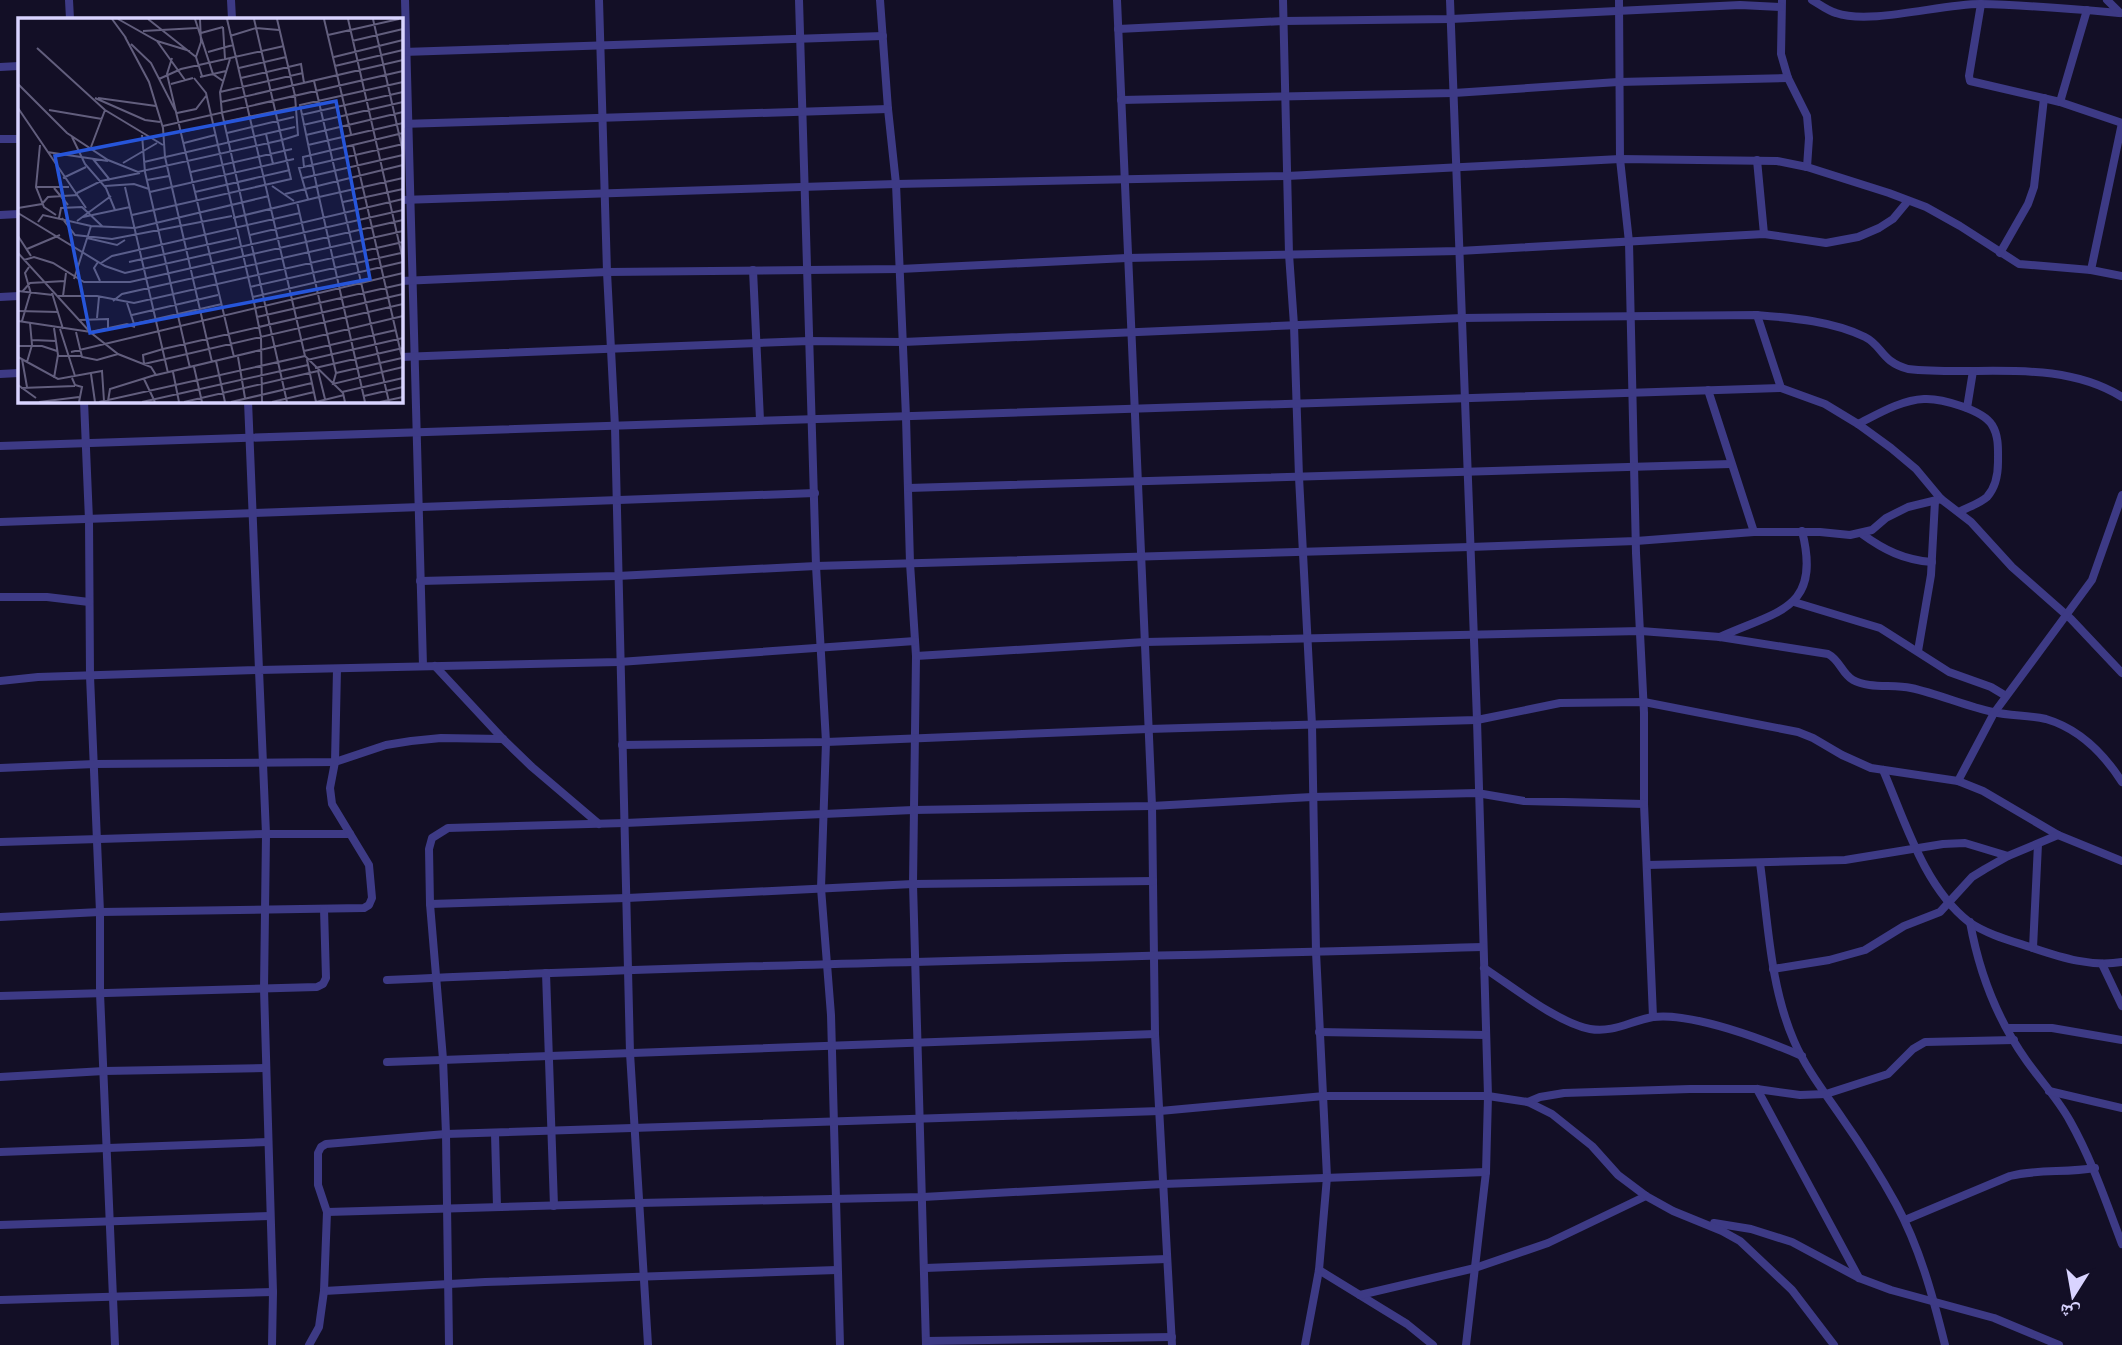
<svg xmlns="http://www.w3.org/2000/svg" width="2122" height="1345" font-family="'Noto Sans','Noto Naskh Arabic',sans-serif">
<style>
.lines{fill:none;stroke-linecap:round;stroke-linejoin:round}
.street{stroke:#3d3a85;stroke-width:8}
.inset-road{fill:none;stroke:#625e7d;stroke-width:2}
.view{fill:#2655da;fill-opacity:0.15;stroke:#2655da;stroke-width:3.5}
.inset-edge{fill:none;stroke:#d9d4ff;stroke-width:3.5}
</style>
<rect width="100%" height="100%" fill="#130f26"/>
<g class="lines">
<g class="street">
<path d="M69 0 70 19"/>
<path d="M231 0 232 19"/>
<path d="M405 0 423 666"/>
<path d="M599 0 607 272 615 427 630 1053 648 1345"/>
<path d="M799 0 816 566 826 742 821 888 831 1015 840 1345"/>
<path d="M880 0 888 109 896 184 906 417 910 563 916 656 913 884 926 1345"/>
<path d="M1117 0 1152 806 1155 1034 1172 1345"/>
<path d="M1283 0 1289 254 1294 325 1299 477 1312 725 1316 952 1327 1177 1319 1270 1305 1345"/>
<path d="M1450 0 1477 720 1488 1096 1486 1172 1466 1345"/>
<path d="M1619 0 1620 159 1629 242 1636 553 1644 713V804L1653 1017"/>
<path d="M1782 0 1781 54 1788 78 1807 116 1809 138 1807 167"/>
<path d="M1812 0C1819 4 1828 11 1836 13 1870 25 1941 4 1980 4 2027 5 2073 9 2120 13"/>
<path d="M2107 0 2120 13"/>
<path d="M1981 4 1969 76 1970 81 2060 102 2122 123"/>
<path d="M1118 29 1283 21 1451 19 1740 5 1781 7"/>
<path d="M403 52 883 36"/>
<path d="M0 67 19 66"/>
<path d="M1121 100 1454 93 1618 82 1788 78"/>
<path d="M2060 102 2087 10"/>
<path d="M401 124 888 109"/>
<path d="M0 139H19"/>
<path d="M1757 160 1764 234"/>
<path d="M401 200 896 184 1287 176 1620 159 1777 161 1807 167 1889 193 1926 207 1960 226 2019 264 2091 270 2122 276"/>
<path d="M0 215 19 214"/>
<path d="M2000 253 2028 204 2034 187 2044 98"/>
<path d="M753 270 760 420"/>
<path d="M2091 270 2122 123"/>
<path d="M401 281 607 272 900 269 1127 258 1459 251 1764 234 1826 243 1858 237 1879 228 1893 219 1908 201"/>
<path d="M0 297 19 296"/>
<path d="M1757 315 1781 388"/>
<path d="M401 357 809 341 903 342 1462 318 1757 315C1793 318 1832 321 1865 337 1883 346 1880 361 1908 369 1979 377 2057 357 2122 397"/>
<path d="M0 374 19 373"/>
<path d="M1708 390 1754 532"/>
<path d="M84 401 89 520 90 676 100 912V993L115 1345"/>
<path d="M1967 408 1973 371"/>
<path d="M1858 424C1878 414 1901 400 1924 399 1941 398 1983 410 1992 425 1999 436 1998 450 1998 462 1998 475 1996 487 1987 497 1979 504 1968 507 1959 512"/>
<path d="M0 446C594 426 1187 407 1781 388L1825 404 1858 424 1891 448 1916 469 1941 499 1971 522 2012 567 2071 619 2122 673"/>
<path d="M908 488 1731 464"/>
<path d="M0 522 815 493"/>
<path d="M1862 534C1884 550 1904 560 1932 562"/>
<path d="M420 581 617 576 816 566 1470 547 1636 541 1754 532H1820L1850 535 1872 530 1886 518 1908 507 1941 499"/>
<path d="M0 597H47L89 602"/>
<path d="M1794 602 1880 628 1949 672 1991 687 2006 696"/>
<path d="M1720 637C1777 611 1822 610 1802 531"/>
<path d="M1918 651 1931 575 1935 501"/>
<path d="M916 656 1145 642 1641 631 1720 637 1828 654C1840 660 1842 674 1853 680 1869 689 1893 684 1911 688 1939 694 1965 706 1993 712 2010 716 2028 715 2046 719 2080 729 2104 754 2122 782"/>
<path d="M435 666 503 739 532 767 599 824"/>
<path d="M0 681 38 677 259 670 248 401"/>
<path d="M622 745 826 742 1148 729 1477 720 1560 703 1644 702 1798 732 1813 738 1842 755 1871 768 1958 781 1983 791 2058 835 2122 861"/>
<path d="M0 768 95 764 335 762 386 745 411 741 441 738 503 739"/>
<path d="M1883 770C1905 821 1924 887 1969 922 1988 935 2012 941 2033 948 2063 958 2091 967 2122 962"/>
<path d="M1958 781 1994 713 2092 580 2122 495"/>
<path d="M0 842 266 834H350"/>
<path d="M1760 863C1768 922 1770 986 1794 1041 1806 1069 1825 1093 1842 1118 1861 1145 1880 1175 1896 1204 1920 1248 1933 1297 1945 1345"/>
<path d="M1647 865 1845 860 1943 844 1965 843 2008 856"/>
<path d="M430 904 627 898 913 884 1153 881"/>
<path d="M0 917 100 912 364 908 369 905 372 898 369 865 332 804 330 788 335 762 337 669"/>
<path d="M1970 922C1979 972 1997 1019 2026 1060 2040 1080 2058 1099 2070 1121 2092 1160 2106 1202 2122 1244"/>
<path d="M2033 948 2038 844"/>
<path d="M2102 964 2122 1006"/>
<path d="M1484 968C1513 987 1558 1023 1590 1029 1614 1033 1630 1021 1653 1017 1692 1012 1765 1040 1802 1056"/>
<path d="M1773 969 1829 960 1865 950 1904 926 1940 912 1972 877 1985 869 2008 856 2058 835"/>
<path d="M546 973 554 1206"/>
<path d="M387 980C752 963 1118 958 1483 947"/>
<path d="M0 996 317 987 323 984 326 978 324 909"/>
<path d="M2007 1028H2052L2122 1040"/>
<path d="M1319 1032 1486 1035"/>
<path d="M387 1062 1155 1034"/>
<path d="M0 1077 104 1071 266 1068"/>
<path d="M1757 1089 1859 1278"/>
<path d="M2049 1091 2122 1108"/>
<path d="M1528 1102 1540 1097 1564 1093 1690 1089H1757L1800 1095 1826 1094 1888 1074 1913 1049 1925 1042 2014 1040"/>
<path d="M495 1134 497 1207"/>
<path d="M0 1152 268 1142"/>
<path d="M327 1212 639 1203 923 1197 1163 1184 1486 1172"/>
<path d="M1905 1220 2010 1176C2037 1169 2066 1173 2095 1168"/>
<path d="M1714 1223 1751 1229 1792 1242 1859 1278 1891 1290 1994 1318 2059 1345"/>
<path d="M0 1225 270 1216"/>
<path d="M925 1268 1167 1259"/>
<path d="M1319 1270 1407 1324 1433 1345"/>
<path d="M324 1291 485 1282 837 1270"/>
<path d="M1360 1295 1475 1268 1548 1243 1646 1196"/>
<path d="M0 1300 273 1292"/>
<path d="M926 1341 1172 1337"/>
<path d="M272 1345 273 1292 264 989 266 834 259 670 619 662 915 641"/>
<path d="M309 1345 319 1327 324 1291 327 1212 318 1185V1153L321 1147 326 1144 446 1134 1160 1111 1324 1096H1488L1528 1102 1552 1114 1592 1146 1618 1175 1646 1196 1673 1211 1722 1231 1740 1241 1792 1290 1834 1345"/>
<path d="M449 1345 446 1134 443 1059 430 904 429 849 432 838 448 828 625 823 913 810 1152 806 1312 797 1477 793 1524 801 1644 804"/>
</g>
</g>
<g transform="translate(18 18)">
<rect width="385" height="385" fill="#130f26"/>
<path class="inset-road" d="M94 1 108 20M100 1 139 23 167 62M130 1 178 39M177 1 195 56 205 63M182 1 183 24 178 39 184 58M209 1 287 338 325 375 327 384M306 1 333 116M330 1 385 242M355 1 385 134M205 9 207 41M125 13 179 10M183 15 205 9M310 17 381 1M212 18 238 10 261 12M107 19 131 64 145 110 147 139 194 344M139 23 172 33M334 23 385 11M113 26 133 45 157 92M19 30 87 92 145 127M190 34 215 27M316 39 385 22M154 40 149 56 216 339M212 41 202 74 204 95 269 384M317 48 385 32M221 50 268 39M182 59 208 53M176 60 188 75 237 289 243 319 244 384M223 60 283 46 286 65M141 61 163 51 266 28M296 63 371 384M0 66 49 115 90 142 120 154 264 122 280 117 277 78 259 1M153 66 175 60M202 74 285 55M77 80 127 102 142 104M80 80 138 88M203 84 385 42M0 90 68 190M31 92 84 101M159 95 178 91 188 78M283 97 385 74M206 104 278 89M285 107 385 84M145 108 385 53M163 114 195 107M209 115 276 99M248 116 255 146M124 117 127 154 172 350M288 117 385 94M54 119 67 146 88 170 97 192M166 125 197 117M22 127 18 169 26 189 38 197M290 127 385 105M335 127 385 344M73 129 87 92M29 134 90 143M75 141 92 162M126 144 277 109M105 145 139 125M286 149 285 139 385 115M173 154 274 131M45 160 68 149M285 160 385 137M129 162 151 158M87 168 116 166 131 171M254 168 276 183M18 169H51M107 169 150 355M36 170 50 187M132 174 276 141M177 174 272 152M59 175 83 163 122 155M267 176 385 147M290 181 281 150 385 126M279 184 318 355 315 366 385 349M325 184 385 171M0 190 24 186 30 179 60 177M0 195 87 248 107 255 385 192M114 197 273 161 236 1M65 199 112 189M41 200 43 190 64 189 84 208M44 200 57 217 94 221 214 198M215 200 301 179 282 87 385 64M59 203 93 178M20 204 25 197 73 208 117 210 251 178M232 217 385 181M0 218 13 238M69 220 99 227 107 222M9 231 42 217M0 235 72 314 100 336 133 349 138 357 385 298M6 242 16 239 35 245 66 264H112L385 202M80 244 76 250 82 263M111 244 219 220M83 245 94 238 282 195M11 249 7 255 13 276M56 261 73 208M232 269 383 235M0 273 35 277M4 274 12 265 47 263M34 275 45 311M40 278H79L116 285 385 224M45 278 48 255M235 279 385 244M95 283 104 276 385 213M109 285 116 306M0 293 40 294M114 297 200 277M239 299 385 266M79 300 81 279M61 302 90 301V311M0 303 73 314M4 303 12 276M116 306 204 286M36 310 40 337 36 360M42 311 57 358M58 314 64 339 79 342 100 336M72 314 109 306 117 309M14 322 38 323M0 328H24L39 333M286 333 378 312M53 334 385 255M40 338H64M0 339 40 361 84 353 86 383M220 339 227 380M4 341 9 369M198 343 207 384M9 344 14 327 12 305M126 346 125 337 145 331 385 276M126 346 385 286M176 349 184 384M297 350 385 330M155 354 161 384M318 355 384 340M73 356 77 384M54 360 57 367 64 369 61 384M126 361 137 384M0 367 18 380M3 370 57 368M324 374 385 360M346 378 385 369M90 383 92 371 137 357M21 384 61 379M81 384 287 338M124 384 290 347M166 384 300 353 307 381M213 384 294 365M254 384 296 374M298 384 289 342 385 320M298 384 326 377M347 384 301 179 385 160M362 384 385 379"/>
<path class="view" d="M318 83 352 261 72 315 37 138Z"/>
<rect width="385" height="385" class="inset-edge"/>
</g>
<g transform="translate(2073 1296) rotate(191)" stroke="#130f26" stroke-width="5" paint-order="stroke">
<path d="M0-5L12 26L0 18L-12 26Z" fill="#d9d4ff"/>
<text y="-10" font-size="19" font-weight="bold" text-anchor="middle" fill="#d9d4ff">ش</text>
</g>
</svg>
